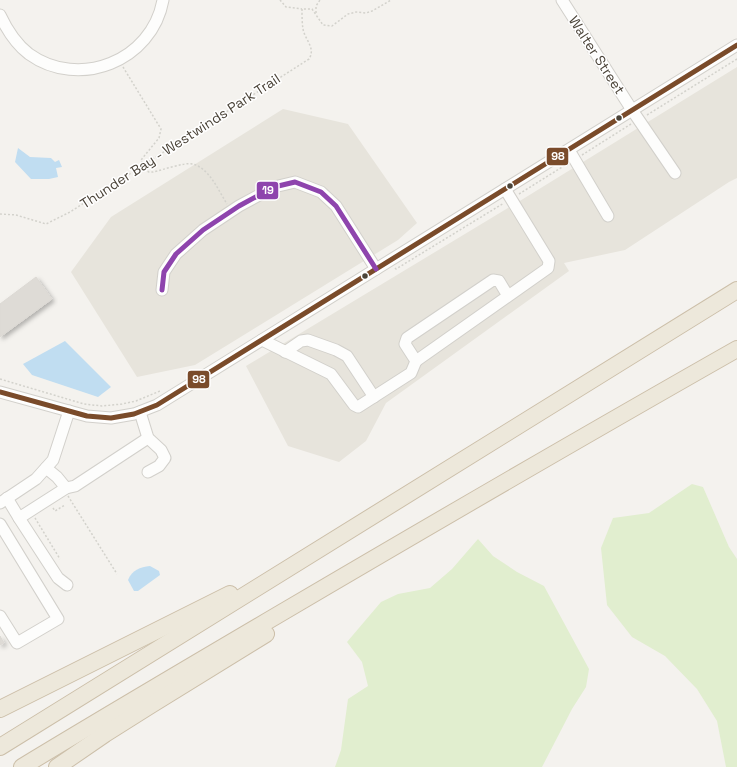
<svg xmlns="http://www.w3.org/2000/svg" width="737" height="767" font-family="'Space Grotesk',sans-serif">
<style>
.residential{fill:#e7e4dc}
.green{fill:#e1eecf}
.water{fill:#c0ddf1}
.building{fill:#dedbd6;stroke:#dcd9d4;filter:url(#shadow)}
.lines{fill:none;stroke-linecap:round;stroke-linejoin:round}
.minor-casing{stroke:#d2d0cb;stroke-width:13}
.highway-casing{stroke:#ccbfa9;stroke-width:18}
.path{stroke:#d3d2cc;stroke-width:1.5;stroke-dasharray:2 2;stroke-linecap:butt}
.minor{stroke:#fdfdfc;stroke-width:11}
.highway{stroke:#ede8db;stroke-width:16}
.bus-1-casing{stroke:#fff;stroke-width:8}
.bus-2-casing{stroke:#fff;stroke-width:8}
.bus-1{stroke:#7a4b2a;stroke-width:5}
.bus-2{stroke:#8e44ad;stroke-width:5}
.bus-dot{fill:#4b4439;stroke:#fff;stroke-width:1.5}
.labels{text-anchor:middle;stroke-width:3;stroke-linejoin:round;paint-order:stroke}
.street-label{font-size:14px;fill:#4b4439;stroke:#fff}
.line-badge{stroke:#fff;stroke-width:1.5}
.badge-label{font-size:11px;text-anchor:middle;font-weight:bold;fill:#fff}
</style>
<defs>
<filter id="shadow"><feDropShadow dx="2.5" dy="2.5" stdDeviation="2" flood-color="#0004"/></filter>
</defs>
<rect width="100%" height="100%" fill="#f4f2ee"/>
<g class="residential">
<path d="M737 67V178L729 182 625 250 564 263 569 271 386 403 366 441 339 462 288 446 246 366 523 199Z"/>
<path d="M283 109 348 124 417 223 398 240 195 365 137 377 71 272 111 217Z"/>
</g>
<g class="green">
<path d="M692 484 703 487 729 547 737 559V767H726L717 721 697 689 665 656 632 637 607 605 601 548 613 518 649 513Z"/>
<path d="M478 539 493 556 517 572 544 586 589 669 586 687 572 709 542 767H335L341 750 348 699 368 686 362 662 347 642 381 602 398 594 430 588 452 569Z"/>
</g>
<g class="water">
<path d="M18 148 30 157 51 158 55 162 59 160 62 167 56 168 58 177 49 179H31L15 162Z"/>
<path d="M65 341 111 387 98 397 32 375 23 364Z"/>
<path d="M150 566 159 571 160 575 138 591H134L128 580C132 570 140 567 150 566Z"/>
</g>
<g class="building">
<path d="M36 277 52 299 0 337V304Z"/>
<path d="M0 636 4 643 0 645Z"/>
</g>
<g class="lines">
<g class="minor-casing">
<g id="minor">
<path d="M562 0 632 110 675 173"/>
<path d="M0 15C7 30 16 44 29 54 79 90 152 61 163 0"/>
<path d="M569 150 608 216"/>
<path d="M505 189 549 261 548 268 416 361 405 344 407 338 493 280 499 281 508 296"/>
<path d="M162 290 164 272 176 254 203 230 239 206 274 187 295 182 321 192 336 206 376 269"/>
<path d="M262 340 331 374 354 405 358 407 411 373 416 361"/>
<path d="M285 352 301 341 308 340 336 350 347 356 374 397"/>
<path d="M0 392 87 416 111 418 134 414 157 405 737 45"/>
<path d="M140 412 148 438 161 450 165 458 159 466 148 472"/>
<path d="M46 468 57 477 66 488 75 486 148 438"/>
<path d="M7 498 19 518 66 488"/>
<path d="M0 503 36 479 53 460 69 411"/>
<path d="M19 518 58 578 67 585"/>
<path d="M0 524 58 619 17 643 0 616"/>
</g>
</g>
<g class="highway-casing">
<g id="highway">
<path d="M0 709 230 594"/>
<path d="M0 747 737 290"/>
<path d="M22 767C106 716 191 666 276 616 429 526 582 437 737 349"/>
<path d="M57 767 105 734 151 705 266 634"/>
</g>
</g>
<g class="path">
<path d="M280 0 286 7 302 9"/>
<path d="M316 13V6L320 0"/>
<path d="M123 67 161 129 159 138 141 160 145 170 149 172H153C163 170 184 162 193 164 210 169 218 190 227 204"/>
<path d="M647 115 737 59"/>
<path d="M582 155 631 124"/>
<path d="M519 194 567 164"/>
<path d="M0 214 16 215 46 224 70 212 309 59C316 48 305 40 303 29 302 23 302 15 302 9H312L323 25 332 26 348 14 356 12 366 13 372 11 391 0"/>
<path d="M395 268 396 269 504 203"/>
<path d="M0 379 84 404 102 406 122 404 136 401 160 391"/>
<path d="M68 496 117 574"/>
<path d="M53 508 55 511 65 505"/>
<path d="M35 518 60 559"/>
</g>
<use href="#minor" class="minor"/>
<use href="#highway" class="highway"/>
<g class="bus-1-casing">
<path id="bus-1" d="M0 392 87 416 111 418 134 414 157 405 737 45"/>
</g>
<g class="bus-2-casing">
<path id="bus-2" d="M162 290 164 272 176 254 203 230 239 206 274 187 295 182 321 192 336 206 376 269"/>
</g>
<use href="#bus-1" class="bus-1"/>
<use href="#bus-2" class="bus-2"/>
</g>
<g class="bus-dot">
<circle cx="619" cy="118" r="3.5"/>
<circle cx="510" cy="186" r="3.5"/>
<circle cx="365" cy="276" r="3.5"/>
</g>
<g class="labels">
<g class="street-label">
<text transform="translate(597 55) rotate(57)" y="5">Walter Street</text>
<text transform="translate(180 141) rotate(-33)" y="5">Thunder Bay - Westwinds Park Trail</text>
</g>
</g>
<g class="line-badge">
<rect x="546" y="147" width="23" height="19" rx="4" fill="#7a4b2a"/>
<rect x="256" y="181" width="23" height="19" rx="4" fill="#8e44ad"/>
<rect x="187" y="370" width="23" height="19" rx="4" fill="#7a4b2a"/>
</g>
<g class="badge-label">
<text x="558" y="160">98</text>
<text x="268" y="194">19</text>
<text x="199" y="383">98</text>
</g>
</svg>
